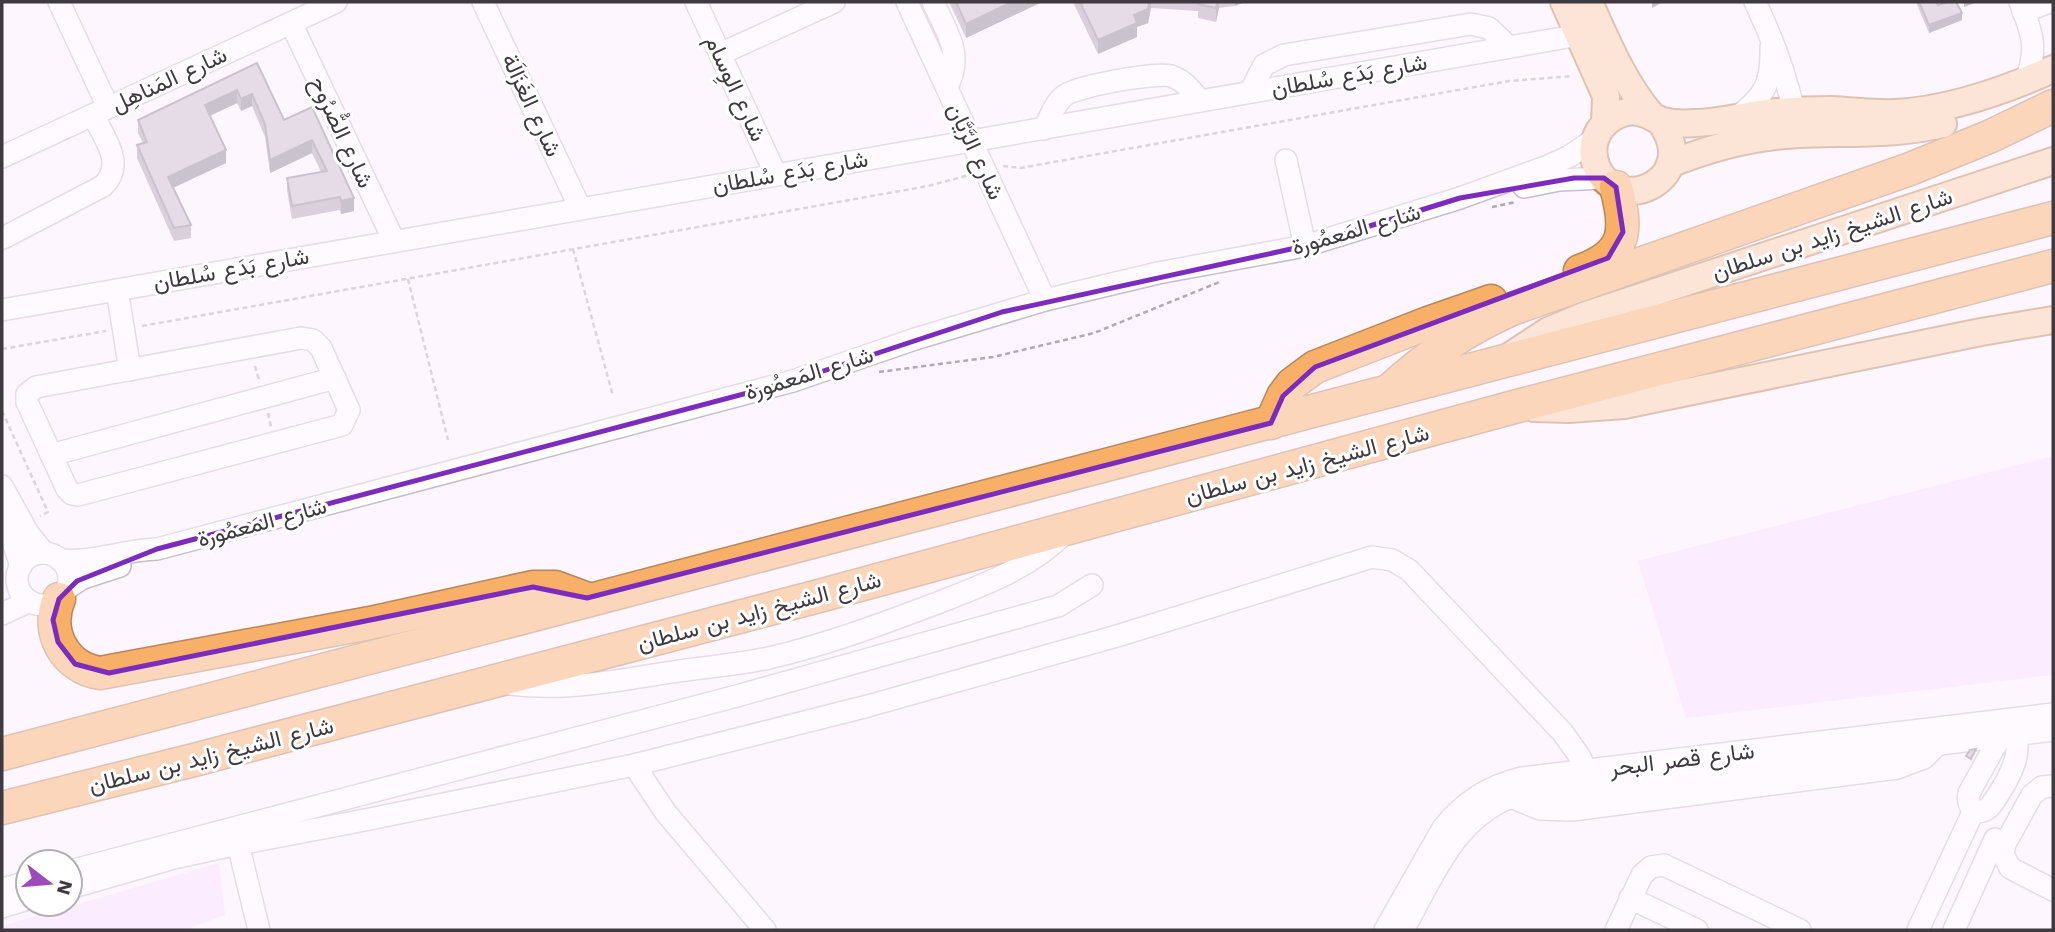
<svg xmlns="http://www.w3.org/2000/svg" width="2055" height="932" font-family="'Work Sans',Vazirmatn,sans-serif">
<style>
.green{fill:#f8e0fe}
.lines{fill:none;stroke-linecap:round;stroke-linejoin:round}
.minor-casing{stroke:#c9bccd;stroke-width:24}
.major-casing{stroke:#b7865a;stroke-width:30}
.highway-casing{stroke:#b7865a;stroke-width:35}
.path{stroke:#b1aab2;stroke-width:2.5;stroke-dasharray:5 3.5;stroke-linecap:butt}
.minor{stroke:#fff;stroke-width:21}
.major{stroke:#fbd0a4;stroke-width:26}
.highway{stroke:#f8b068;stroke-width:32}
.wall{fill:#ada2b0}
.shaded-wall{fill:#8d8490}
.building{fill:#c9bccd;stroke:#8d8490;stroke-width:2}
.marked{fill:none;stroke:#7b2cbf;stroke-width:5;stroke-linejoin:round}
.labels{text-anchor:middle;stroke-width:6;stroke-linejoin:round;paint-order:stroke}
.street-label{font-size:23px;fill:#3f3940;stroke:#fff}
</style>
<rect width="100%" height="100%" fill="#fdf5ff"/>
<g class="green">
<path d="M2053 456V675L1686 718 1638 561Z"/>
<path d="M219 863 225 915 184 930H2V926Z"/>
</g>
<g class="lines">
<g class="minor-casing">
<g id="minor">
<path d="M59 2 108 107"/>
<path d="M483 2 580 208"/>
<path d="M696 2 776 175"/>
<path d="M907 2 1045 300"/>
<path d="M933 2C947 33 964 54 947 87"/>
<path d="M1755 2C1772 37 1785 72 1794 111L1787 123"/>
<path d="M2020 2C2032 33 2039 49 2025 82"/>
<path d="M2023 12 2050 2"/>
<path d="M291 23 394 241"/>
<path d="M720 54 834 2"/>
<path d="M1250 92 1264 65 1284 55 1471 24 1489 28 1509 47"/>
<path d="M1736 118C1764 97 1772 84 1771 48"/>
<path d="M1044 129C1050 118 1054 104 1064 96 1075 86 1157 72 1171 76 1184 80 1192 91 1200 101"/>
<path d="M2 157 336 2"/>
<path d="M1286 160 1305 246"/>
<path d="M1524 187 1559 180 1604 178"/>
<path d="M3 238 103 186C126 164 104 138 93 115"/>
<path d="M117 290 130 370"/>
<path d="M2 310 1579 35"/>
<path d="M301 338 313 340 321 348 349 410 342 425 78 495 72 494 67 489 27 402V394L36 387Z"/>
<path d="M51 455 335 378"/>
<path d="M2 486 28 533 44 553"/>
<path d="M2 509 21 566"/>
<circle cx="43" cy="579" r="26"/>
<path d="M60 560C93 563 124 550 157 549L793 381 915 339 1045 300 1158 273 1305 246 1460 198 1548 166 1570 156 1596 138"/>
<path d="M66 589 83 578 120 566"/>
<path d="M2 614 30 601"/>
<path d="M510 684C559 690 605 683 653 675 692 668 731 666 769 658 825 645 879 625 932 605 981 586 1028 570 1066 532"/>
<path d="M2006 731 2000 737 1969 793C1967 802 1970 808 1978 812 1989 811 1992 804 1998 795 2011 775 2027 746 2009 724"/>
<path d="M634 765 666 813 765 930"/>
<path d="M2053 786 2042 787 2032 795 2005 844 2003 854 2010 868 2053 890"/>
<path d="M1511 797 1540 809 1572 810 1897 768 1924 758 1937 745"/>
<path d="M238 844 259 930"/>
<path d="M70 871 733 697 1058 606 1092 585"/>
<path d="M70 888 174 858 238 844 365 820 634 765 868 706 1117 636 1372 557 1392 560 1409 570 1563 733 1580 757 1592 786"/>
<path d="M2 889 28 882"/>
<path d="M1630 898 1697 930"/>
<path d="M2 907 28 899"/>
<path d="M1385 930 1443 828C1465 801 1489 786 1522 778L2053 714"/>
<path d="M1403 930C1433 878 1452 821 1511 797L2053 730"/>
<path d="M1616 930 1642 875 1651 867 1664 865 1800 930"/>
<path d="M1918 930 1974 810"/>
<path d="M1954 930 1995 839"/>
</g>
</g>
<g class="major-casing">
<g id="major">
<path d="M1564 2 1606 96 1605 123"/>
<path d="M1589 2C1607 42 1623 82 1652 116"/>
<path d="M1658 119C1705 176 1621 219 1597 168 1593 158 1592 147 1596 137 1602 121 1622 109 1638 112 1646 113 1651 117 1658 120 1669 123 1684 124 1695 123 1713 123 1730 119 1748 116 1775 111 1804 110 1832 110 1853 111 1875 114 1896 113 1950 110 2004 91 2053 69"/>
<path d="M1670 164C1712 147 1755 136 1800 134 1849 132 1895 135 1943 124"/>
<path d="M1510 356 1548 331 1586 315 2053 161"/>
<path d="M1534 408 1569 409 1624 405 1981 332 2053 320"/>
</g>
</g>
<g class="highway-casing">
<g id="highway">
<path d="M1580 271C1627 254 1628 231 1616 187"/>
<path d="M1392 388C1428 355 1467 329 1512 309L1910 169 1991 136 2053 106"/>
<path d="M1271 423 1283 396 1292 384 1315 367 1428 323 1491 301"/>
<path d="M59 599C45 632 65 668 100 673L370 623 533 587H555L585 598"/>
<path d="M2 754C684 570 1370 399 2053 218"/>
<path d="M2 808 190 761 819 596 1514 407 2053 266"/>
</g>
</g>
<g class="path">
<path d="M1003 166 1020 168 1509 81 1573 76"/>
<path d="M1492 207 1516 202"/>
<path d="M573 249 613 396"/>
<path d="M408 279 448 440"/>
<path d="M142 326 928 186 969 175"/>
<path d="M2 349 106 331"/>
<path d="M255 366 259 380"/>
<path d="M879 372 993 357 1094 333 1222 281"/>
<path d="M2 411 48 512 40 516"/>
<path d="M268 413 271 427"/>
</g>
<use href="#minor" class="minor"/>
<use href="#major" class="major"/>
<use href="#highway" class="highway"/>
</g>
<g class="wall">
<path d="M949 2H1042L966 38Z"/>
<path d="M1073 2H1245L1235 6 1219 8 1216 22 1198 18V11L1151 8 1148 23 1137 27V37L1098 54Z"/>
<path d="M1916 2H1936L1938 5 1962 20 1929 33Z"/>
<path d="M257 63 284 120 312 107 354 211 341 214 340 210 292 219 287 191V178L321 172 312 153 270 173 265 137 252 106 241 111 237 103 210 116 226 163 173 188 191 225V238L174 241 137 158V145L143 143 138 133V120Z"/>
</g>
<g class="shaded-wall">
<path d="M1012 2H1042L966 38V24Z"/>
<path d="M1149 2H1151V8L1148 23 1137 27V37L1098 54V40L1134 15Z"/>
<path d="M1217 2H1219V8L1216 22V8Z"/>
<path d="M1235 2H1245L1235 6Z"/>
<path d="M1652 2H1663L1652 8Z"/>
<path d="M1964 2H1978L1964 7Z"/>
<path d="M1962 13V20L1929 33V25Z"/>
<path d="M237 90V103L205 118V105Z"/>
<path d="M252 94V106L241 111V99Z"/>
<path d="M312 140V153L270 173V160Z"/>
<path d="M226 150V163L168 190V177Z"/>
<path d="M354 198V211L341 214V201Z"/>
</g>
<g class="building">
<path d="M956 2H1012L966 24Z"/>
<path d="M1080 2H1149L1148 9 1134 15 1137 23 1098 40Z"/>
<path d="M1199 2H1217L1216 8 1198 4Z"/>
<path d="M1919 2H1936L1938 5 1948 2H1956L1962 13 1929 25Z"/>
<path d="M257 63 284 120 312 107 354 198 341 201 340 197 292 206 287 178 327 171 312 140 270 160 265 124 252 94 241 99 237 90 205 105 226 150 168 177 191 225 174 228 137 145 147 142 138 120Z"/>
<path d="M1976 749 1971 759 1966 756 1970 750Z"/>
</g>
<path d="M0 0H2055V932H0ZM1574 178H1604L1616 187 1623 232 1608 258 1315 367 1283 396 1271 423 587 598 533 587 109 673 75 664 58 642 53 620 59 599 77 581 157 549 793 381 1002 312 1305 246 1460 198Z" fill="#fdf5ff" fill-opacity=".55" fill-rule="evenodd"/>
<path class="marked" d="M1574 178H1604L1616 187 1623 232 1608 258 1315 367 1283 396 1271 423 587 598 533 587 109 673 75 664 58 642 53 620 59 599 77 581 157 549 793 381 1002 312 1305 246 1460 198Z"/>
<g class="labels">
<g class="street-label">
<text transform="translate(1349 75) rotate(-10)" y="8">شارع بَدَع سُلطان</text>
<text transform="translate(169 79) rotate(-25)" y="8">شارع المَناهِل</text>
<text transform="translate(736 88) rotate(65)" y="8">شارع الوِسام</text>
<text transform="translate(532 105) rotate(65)" y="8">شارع الغَزَالَة</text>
<text transform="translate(342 132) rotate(65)" y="8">شارع الصُّرُوح</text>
<text transform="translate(976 151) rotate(65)" y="8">شارع الرَّيَّان</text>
<text transform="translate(790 172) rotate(-10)" y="8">شارع بَدَع سُلطان</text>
<text transform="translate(1356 229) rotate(-16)" y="8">شارع المَعمُورة</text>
<text transform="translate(1832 234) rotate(-18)" y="8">شارع الشيخ زايد بن سلطان</text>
<text transform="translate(231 269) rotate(-10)" y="8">شارع بَدَع سُلطان</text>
<text transform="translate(809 373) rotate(-17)" y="8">شارع المَعمُورة</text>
<text transform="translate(1307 464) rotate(-15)" y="8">شارع الشيخ زايد بن سلطان</text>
<text transform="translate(262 522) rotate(-15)" y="8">شارع المَعمُورة</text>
<text transform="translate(759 611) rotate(-15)" y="8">شارع الشيخ زايد بن سلطان</text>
<text transform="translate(211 755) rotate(-14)" y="8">شارع الشيخ زايد بن سلطان</text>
<text transform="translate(1682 759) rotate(-7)" y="8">شارع قصر البحر</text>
</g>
</g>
<rect width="2055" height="932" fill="none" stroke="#3f3940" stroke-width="7"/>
<g transform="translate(49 883) rotate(106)"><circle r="33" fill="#ffffff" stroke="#b2b0b3" stroke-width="2"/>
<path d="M0-5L12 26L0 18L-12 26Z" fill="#9c4bbb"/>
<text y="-10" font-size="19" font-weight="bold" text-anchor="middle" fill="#3f3940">N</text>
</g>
</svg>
